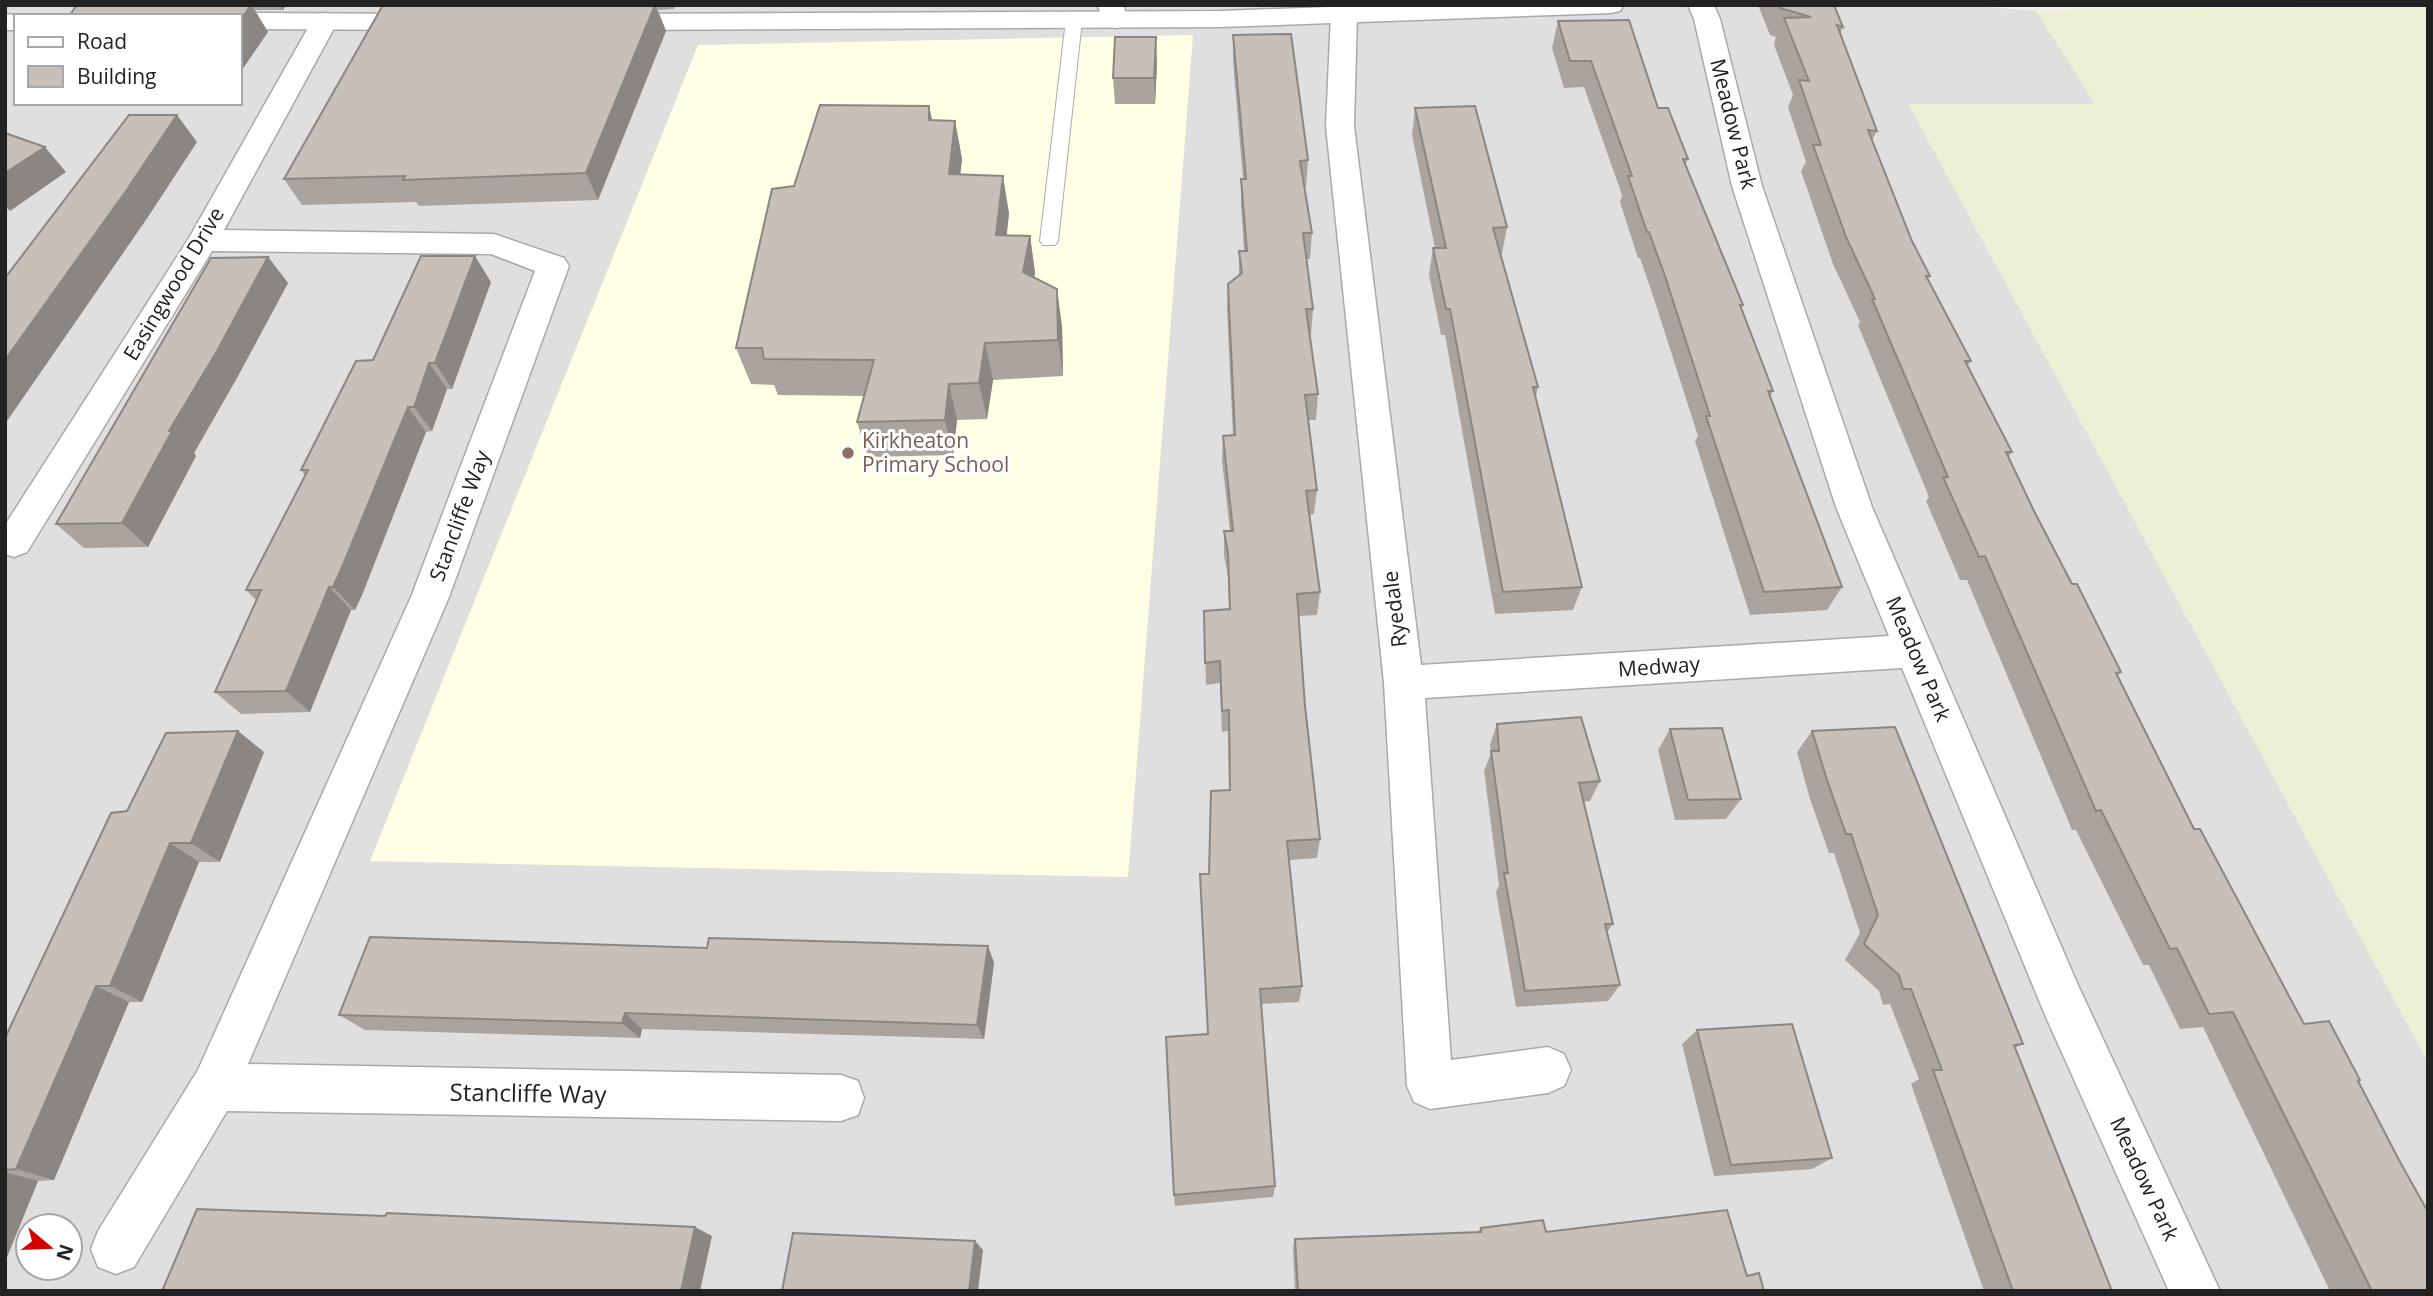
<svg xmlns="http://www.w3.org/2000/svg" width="2433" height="1296" font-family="'Open Sans',sans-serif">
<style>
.residential{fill:#e0dfdf;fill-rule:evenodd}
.education{fill:#ffffe5}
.farmland{fill:#eef0d5}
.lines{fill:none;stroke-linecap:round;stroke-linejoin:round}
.service-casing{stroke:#a9a9a9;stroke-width:2}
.minor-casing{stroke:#a9a9a9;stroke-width:3}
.tertiary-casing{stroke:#a9a9a9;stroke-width:3}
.service{fill:#fff;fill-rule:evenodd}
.minor{fill:#fff;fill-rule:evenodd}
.tertiary{fill:#fff;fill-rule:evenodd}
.wall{fill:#aba49e}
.shaded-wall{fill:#8b8681}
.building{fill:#c7bfb8;stroke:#8b8681;stroke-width:2}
.education-dot{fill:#8d6e63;stroke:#fff;stroke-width:2.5}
.labels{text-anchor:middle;stroke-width:6;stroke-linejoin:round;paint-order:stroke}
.street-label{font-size:21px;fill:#222;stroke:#fff}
.education-label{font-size:21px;fill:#785e54;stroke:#fff;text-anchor:start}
.near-street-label{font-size:24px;fill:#222;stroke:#fff}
</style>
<rect width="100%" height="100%" fill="#f2efe9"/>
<path class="residential" d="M5 5H1963L2036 11 2096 104 1909 105 2428 1062V1291H5ZM16 16H240V103H16ZM28 1226H70V1268H28Z"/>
<path class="education" d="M1193 35 1128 877 370 861 698 45Z"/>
<path class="farmland" d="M2428 5V1062L1909 104H2095L2036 11Z"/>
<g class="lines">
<g class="service-casing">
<path id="service" d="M1074 15 1082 20 1058 241 1055 245H1043L1040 241 1066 20Z"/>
</g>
<g class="minor-casing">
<g id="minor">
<path d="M1097 5H1123L1129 20 1125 26 1116 28 1107 26Z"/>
<path d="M1688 5H1714L1720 19 1762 186 1872 507 2077 983 2220 1291H2169L2045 1015 1902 668 1425 698 1451 1060 1548 1047 1564 1054 1571 1070 1564 1086 1548 1093 1430 1109 1414 1102 1407 1086 1384 683 1326 126 1331 14 1335 8 1344 6 1353 8 1357 14 1354 126 1421 665 1889 636 1836 507 1732 186 1694 19Z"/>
<path d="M325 13 334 15 338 21 224 230 494 234 564 258 569 266 449 597 248 1064 841 1075 858 1081 864 1098 858 1115 841 1121 227 1111 134 1267 116 1274 98 1267 91 1249 98 1231 198 1070 411 597 535 271 491 254 212 251 27 552 14 557 5 554V525L189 238 312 21 316 15Z"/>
</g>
</g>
<g class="tertiary-casing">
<g id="tertiary">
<path d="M1381 5H1624L1620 11 1611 13 1220 27 609 30 600 28 596 22 600 16 609 14 1220 11Z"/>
<path d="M240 13 426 14 435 16 439 22 435 28 426 30 240 29V16H230Z"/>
<path d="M5 14 23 16H16V30H5Z"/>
</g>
</g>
<use href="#service" class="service"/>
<use href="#minor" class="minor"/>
<use href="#tertiary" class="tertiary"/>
</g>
<g class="wall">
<path d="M77 5H286L283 10H255L268 32 240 16Z"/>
<path d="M383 5H676L674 9 658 10 666 31 598 200 419 206 416 202 302 205 284 179Z"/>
<path d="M1758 5H1834L1843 27 1840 34 1877 131 1872 140 1912 241 1930 276 1928 279 1971 361 1967 366 2012 452 2008 457 2034 511 2072 584 2121 672 2117 676 2194 829 2304 1024 2358 1081 2428 1291H2330L2203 1027 2180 1029 2149 965H2143L2076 830H2072L1967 580H1960L1926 501 1929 497 1858 325 1860 322 1833 264 1801 171 1806 162 1788 107 1793 95 1774 45 1776 37 1770 35Z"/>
<path d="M1558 21 1658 108 1688 159 1685 166 1743 305 1741 308 1773 391 1770 397 1842 587 1827 610 1750 615 1695 441 1698 436 1655 302 1640 258H1638L1620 202 1622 195 1584 87 1564 88 1552 48Z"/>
<path d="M1233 35 1308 160 1306 187H1304L1312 233 1310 259H1306L1313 309 1311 335H1309L1318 394 1316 420H1308L1317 490 1314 514 1309 515 1320 592 1317 615 1298 616 1305 706 1320 839 1317 858 1289 860 1302 986 1299 1002 1261 1004 1275 1186 1273 1197 1175 1206 1174 1195 1207 1034 1209 874 1229 790 1228 731 1222 732 1220 683 1206 685 1204 611 1229 609 1228 577 1224 555V531H1230L1222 461 1223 436H1233L1227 310 1228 284 1239 275V251H1244L1241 206V179H1243L1233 62Z"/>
<path d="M1157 63 1155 104H1115L1113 78Z"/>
<path d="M929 106 932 120 955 121 962 159 960 175 1009 213 1006 236H1030L1035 273 1034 278 1062 326 1063 376 993 380 987 419 957 420 953 455 868 457 857 422 864 396 778 395 774 385 751 384 736 348 794 186Z"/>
<path d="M1415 108 1507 227 1502 254H1500L1538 387 1536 396 1582 587 1573 610 1495 614 1445 335H1441L1429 274 1433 248H1435L1412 135Z"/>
<path d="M268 257 288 283 238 376 194 453 196 456 148 547 84 548 56 524Z"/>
<path d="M491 282 452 389H447L432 431 426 432 362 595 355 610H351L310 712 241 714 215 692 256 600 246 590 305 475 301 470Z"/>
<path d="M1497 724 1600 781 1590 801 1583 802 1613 924 1607 932 1620 985 1608 1001 1516 1007 1496 892 1499 885 1484 771 1491 753 1490 744Z"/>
<path d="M1670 729 1741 799 1726 819 1675 820 1658 750Z"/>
<path d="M1812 731 2023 1044 2015 1048 2112 1291H1984L1911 1084 1919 1079 1890 1004 1883 1005 1879 991 1845 960 1860 933 1834 853H1829L1810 799 1797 752Z"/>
<path d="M264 752 220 862H199L142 1002H129L54 1180 38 1181 5 1262V1038L127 811Z"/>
<path d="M988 946 994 963 984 1039 642 1029 640 1038 365 1030 339 1015 707 948Z"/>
<path d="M1697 1030 1832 1158 1812 1169 1714 1176 1682 1044Z"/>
<path d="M1481 1228 1546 1232 1747 1276 1764 1291H1295L1293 1248 1295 1239 1477 1232Z"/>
</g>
<g class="shaded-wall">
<path d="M251 5 268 32 240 73V21Z"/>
<path d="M279 5H286L283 10Z"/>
<path d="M655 5 666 31 598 200 586 173Z"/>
<path d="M1156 37 1157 63 1155 104 1154 78Z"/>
<path d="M929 106 937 144 929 120Z"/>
<path d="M177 115 197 142 148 217 5 424V360Z"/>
<path d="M955 121 962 159 956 212 949 174Z"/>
<path d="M45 147 66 172 10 211 5 206V173Z"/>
<path d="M1003 176 1009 213 1003 273 996 235Z"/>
<path d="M1030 236 1035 273 1029 309 1023 272Z"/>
<path d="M475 256 491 282 452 389 435 363Z"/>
<path d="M268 257 288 283 238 376 194 453 196 456 148 547 122 523 169 431Z"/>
<path d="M1057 289 1062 326 1063 376 1058 340Z"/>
<path d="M985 343 993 380 987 419 979 383Z"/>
<path d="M429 363 447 389 432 431 414 407Z"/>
<path d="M949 384 957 420 953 455 945 420Z"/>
<path d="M408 407 426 432 362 595 355 610 333 587Z"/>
<path d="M329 587 351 610 310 712 286 691Z"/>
<path d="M238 731 264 752 220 862 191 843Z"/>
<path d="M170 843 199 862 142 1002 110 986Z"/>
<path d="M988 946 994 963 984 1039 977 1025Z"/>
<path d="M96 986 129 1002 54 1180 16 1169Z"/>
<path d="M625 1013 642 1029 640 1038 622 1023Z"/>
<path d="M5 1172 38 1181 5 1262Z"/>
<path d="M695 1227 712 1236 700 1291H681Z"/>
<path d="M975 1241 983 1250 978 1291H969Z"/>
</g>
<g class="building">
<path d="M77 5H251L240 21V16H69Z"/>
<path d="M383 5H655L586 173 403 180 405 176 284 179Z"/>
<path d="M1778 5H1834L1843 27 1837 25 1877 131 1868 130 1912 241 1930 276H1926L1971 361H1965L2012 452H2006L2034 511 2072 584H2077L2121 672 2116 673 2194 829H2200L2304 1024 2329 1021 2360 1080 2358 1081 2399 1160 2428 1212V1291H2372L2233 1012 2209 1014 2177 948 2170 949 2101 810 2096 811 1985 556 1979 557 1943 477H1948L1872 299H1875L1846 237 1813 145H1821L1799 80 1809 81 1784 18 1811 17 1780 8Z"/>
<path d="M1629 20 1658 108H1668L1688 159H1683L1743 305H1740L1773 391H1768L1842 587 1764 592 1706 416H1710L1665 276 1649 232H1647L1628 176H1632L1591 61H1570L1558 21Z"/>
<path d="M1291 34 1308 160 1300 161 1312 233H1303L1313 309H1306L1318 394 1305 395 1317 490 1306 491 1320 592 1297 594 1305 706 1320 839 1287 841 1302 986 1260 989 1275 1186 1174 1195 1166 1037 1208 1034 1200 874H1209L1211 791 1230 790 1229 710 1222 711 1220 661 1205 663 1204 611 1230 609 1228 553 1224 531H1233L1223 436 1235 435 1228 284 1242 273 1239 251H1247L1241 179H1246L1233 35Z"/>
<path d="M1115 37H1156L1154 78H1113Z"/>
<path d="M820 105 929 106V120L955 121 949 174 1003 176 996 235 1030 236 1023 272 1057 289 1058 340 985 343 979 383 949 384 945 420 857 422 874 360 764 359 762 348H736L772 189 794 186Z"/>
<path d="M1475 106 1507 227 1493 228 1538 387H1533L1582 587 1503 592 1450 309H1446L1433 248H1446L1415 108Z"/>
<path d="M129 115H177L126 191 5 360V278Z"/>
<path d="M5 133 45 147 5 173Z"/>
<path d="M421 256H475L435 363H429L414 407H408L340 572 333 587H329L286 691 215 692 261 590H246L308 470H301L356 361 373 360Z"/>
<path d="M268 257 217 351 169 431H172L122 523 56 524 211 258Z"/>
<path d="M1581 717 1600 781 1579 783 1613 924H1605L1620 985 1525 991 1504 873H1508L1491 751H1499L1497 724Z"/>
<path d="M1895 727 2023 1044 2014 1045 2112 1291H2013L1933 1070H1942L1911 989H1903L1899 975 1864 944 1878 915 1851 834H1846L1827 780 1812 731Z"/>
<path d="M1722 728 1741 799 1688 800 1670 729Z"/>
<path d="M238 731 191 843H170L110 986H96L16 1169 5 1170V1038L111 813 127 811 166 733Z"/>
<path d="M370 937 707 948 709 938 988 946 977 1025 625 1013 622 1023 339 1015Z"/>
<path d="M1792 1024 1832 1158 1731 1165 1697 1030Z"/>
<path d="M197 1209 385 1216 387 1213 695 1227 681 1291H162Z"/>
<path d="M1727 1210 1747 1276 1759 1273 1764 1291H1298L1295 1239 1481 1232V1228L1543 1220 1546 1232Z"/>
<path d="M793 1233 975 1241 969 1291H782Z"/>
</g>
<circle class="education-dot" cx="848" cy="453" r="7"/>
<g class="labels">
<g class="street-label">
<text transform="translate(1733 124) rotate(76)" y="7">Meadow Park</text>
<text transform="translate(174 284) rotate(-59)" y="7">Easingwood Drive</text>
<text transform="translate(460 516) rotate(-70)" y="7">Stancliffe Way</text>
<text transform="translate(1395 609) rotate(-97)" y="7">Ryedale</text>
<text transform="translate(1918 659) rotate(67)" y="7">Meadow Park</text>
<text transform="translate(1659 667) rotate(-4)" y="7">Medway</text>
<text transform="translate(2144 1179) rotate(65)" y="7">Meadow Park</text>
</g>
<g class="education-label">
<text x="862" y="448">Kirkheaton<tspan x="862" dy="24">Primary School</tspan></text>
</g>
<g class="near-street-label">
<text transform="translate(528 1094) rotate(1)" y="8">Stancliffe Way</text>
</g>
</g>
<rect width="2433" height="1296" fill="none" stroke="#222222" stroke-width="14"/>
<rect x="14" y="14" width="228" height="91" fill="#ffffff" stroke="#a7a7a7" stroke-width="2"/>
<rect x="28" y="37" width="35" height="10" fill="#ffffff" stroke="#a7a7a7" stroke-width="2"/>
<text x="77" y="49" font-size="21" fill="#222222">Road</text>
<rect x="28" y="66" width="35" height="21" fill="#c7bfb8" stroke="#a7a7a7" stroke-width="2"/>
<text x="77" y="84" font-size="21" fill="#222222">Building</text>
<g transform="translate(49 1247) rotate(109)"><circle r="33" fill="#ffffff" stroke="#a7a7a7" stroke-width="2"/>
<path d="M0-5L12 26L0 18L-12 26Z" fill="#d40000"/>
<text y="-10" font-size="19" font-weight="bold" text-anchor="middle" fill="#222222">N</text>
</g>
</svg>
